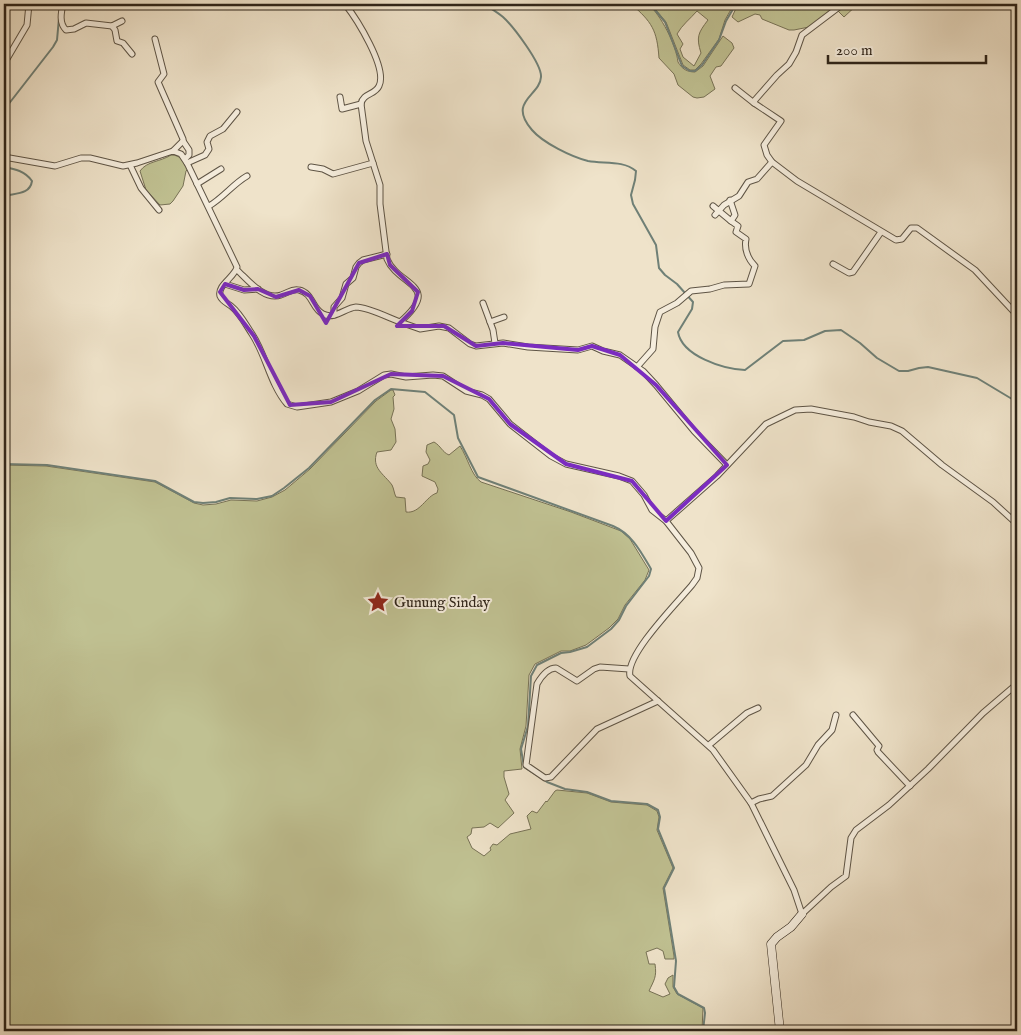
<svg xmlns="http://www.w3.org/2000/svg" width="1021" height="1035" font-family="'IM FELL English',serif">
<style>
.green{fill:#c0c192;stroke:#777256;fill-rule:evenodd}
.lines{fill:none;stroke-linecap:round;stroke-linejoin:round}
.stream{stroke:#6f8077;stroke-width:2}
.street-casing{stroke:#5e5445;stroke-width:7}
.secondary-casing{stroke:#2e2419;stroke-width:9}
.street{stroke:#f5eddd;stroke-width:5}
.secondary{stroke:#f5eddd;stroke-width:8}
.marked{fill:none;stroke:#7b2cbf;stroke-width:4;stroke-linejoin:round}
.labels{text-anchor:middle;stroke-width:4;stroke-linejoin:round;paint-order:stroke}
.poi-label{font-size:15px;fill:#2e2419;stroke:#f5eddd;text-anchor:start}
</style>
<rect width="100%" height="100%" fill="#efe3ca"/>
<filter id="stains"><feTurbulence type="fractalNoise" baseFrequency=".004" numOctaves="4"/><feColorMatrix values="0 0 0 0 .2 0 0 0 0 .09 0 0 0 0 .02 0 0 0 .5 -.17"/></filter>
<radialGradient id="worn" r=".72"><stop offset=".6" stop-color="#630" stop-opacity="0"/><stop offset="1" stop-color="#630" stop-opacity=".3"/></radialGradient>
<g class="green">
<path d="M631 4H648C661 15 676 45 678 62 682 69 687 72 695 72L703 66 723 36 732 43 734 48 721 66 716 67 710 76 715 89 704 97 697 98 693 97 678 85 674 74 659 58C657 30 652 22 631 4Z"/>
<path d="M651 4H734L725 20 719 39 701 64 695 70H690L683 65 666 22ZM697 11 708 20C698 33 696 37 701 53L694 66 683 57 680 49 683 44 677 34C682 25 690 19 697 11Z"/>
<path d="M738 4H791L801 6 805 4H858L844 17 835 8 809 27 794 30H789L762 19 760 15 755 14 738 22 732 17Z"/>
<path d="M171 155C181 155 183 161 188 169L186 171 183 186 173 201 170 204 160 205 146 190 140 171C147 161 160 162 171 155Z"/>
<path d="M391 390H393L395 395 393 397 394 409 391 419 395 429 396 442 391 450 377 452C371 468 384 474 392 485 394 489 394 493 396 497L405 498 406 512C420 514 426 496 437 493L438 489 435 482 422 476 423 466 428 464 430 460 426 452 427 445 434 442C441 446 442 452 449 455L460 446C468 458 471 475 481 482L571 512 621 531 630 539 649 570 645 580 625 605 618 619 609 628 586 645 570 651H561L535 664 529 675 526 726 520 749 522 769 504 771V777L509 794 505 800 514 813 498 828 490 823 484 827 472 828 471 834 467 837 472 848 484 856 491 850 490 848 493 844 497 845 510 834 531 829 527 816 532 811 537 813 546 801 547 802 555 791 557 790 587 793 611 802 647 805 657 811 659 817 657 830 673 868 663 888 674 956V959H665L663 951 657 948 646 952 649 964H655C657 977 654 980 649 991L663 997 670 994 665 984 668 978 673 975V987L677 994 703 1008 702 1031H4V465L46 466 155 482 194 503 203 505 216 504 231 500 257 501 272 497 285 490 310 469 376 401Z"/>
</g>
<g class="lines">
<g class="stream">
<path d="M484 4C490 8 497 12 503 17 513 26 542 64 541 77 540 96 507 101 532 130 543 143 572 157 588 161 604 164 623 160 636 171L635 180 631 195 633 204 656 245 659 268 665 275 677 284 693 302 692 309 678 332C682 356 723 369 745 370L783 341 804 340 825 331 841 330 860 343 877 358 899 371H908L919 368 928 367 977 378 1017 402"/>
<path d="M650 4 665 22 682 66 690 71H695L702 65 719 40 726 21 736 4"/>
<path d="M797 4H802"/>
<path d="M4 110 53 47 57 40 59 18"/>
<path d="M4 167C15 169 25 171 32 181 30 195 15 193 4 196"/>
<path d="M4 464 47 465 155 481 194 502 203 503 216 502 230 498 257 499 272 496 284 488 309 468 375 400 391 389 425 392 454 415 458 438 478 477 613 526C632 534 641 552 651 569L649 576 626 606 619 620 611 629 587 647 570 652 561 653 537 665 531 676 528 726 521 749 524 767 547 782 565 789 587 792 611 801 647 804 658 810 660 817 658 829 674 868 664 888 676 961 674 987 678 994 704 1008 705 1013 703 1031"/>
</g>
<g class="street-casing">
<g id="street">
<path d="M63 4C61 13 59 23 66 30L74 29 86 23 112 26 122 21"/>
<path d="M345 4C356 18 388 68 379 86 375 95 363 93 361 104L366 141 380 185V204L387 259C398 286 443 285 400 322L420 329 439 326 449 328 470 344 476 346 503 343 528 347 578 350 592 346 603 351 620 355 643 371 656 385 694 431 727 465"/>
<path d="M843 4 802 35 796 52 789 64 777 75 755 100 754 103 781 121 764 145 767 155 772 162 797 181 896 240 902 239 911 228H917L975 270 1017 315"/>
<path d="M112 26 115 30 117 41 123 43 132 54"/>
<path d="M155 39 164 74 158 82 183 139V141L173 151"/>
<path d="M4 64 27 25 29 4"/>
<path d="M735 88 754 103"/>
<path d="M340 97 342 109 361 104"/>
<path d="M183 141 189 150V155L185 159"/>
<path d="M4 157 55 166 81 158H90L123 166 137 163 173 151 181 154 187 163 237 267C235 277 217 285 220 296 222 301 227 303 231 306 240 313 246 325 252 334 266 355 270 384 287 404L297 407 331 402 358 391 384 375 391 374 406 377 433 375 443 376 466 391 482 395 489 399 510 424 551 456 566 464 619 476 632 481 644 495 652 510 666 521 691 553 699 568 697 578 692 585C678 602 625 655 630 676L713 750 751 803 794 890 802 914 831 887 846 876 851 838 856 830 889 805 928 769 983 713 1017 684"/>
<path d="M187 163 205 155 209 149 207 142 210 136 223 129 237 112"/>
<path d="M130 165 141 188 159 210"/>
<path d="M311 167 323 169 333 174 373 163"/>
<path d="M197 184 221 169"/>
<path d="M209 206C223 198 233 184 247 176"/>
<path d="M713 206 731 221 735 215 730 200"/>
<path d="M715 215 724 205 739 196 748 182 757 179 772 162"/>
<path d="M833 264 849 273 853 272 881 232"/>
<path d="M237 270C248 280 264 301 281 295 288 293 292 288 299 290 313 293 312 309 323 314 335 320 345 308 356 307 368 307 389 318 400 322"/>
<path d="M225 284 244 290 258 289"/>
<path d="M483 303 493 330 495 343"/>
<path d="M334 315V307L342 298 346 284 353 278 356 267 359 263 363 260 387 254"/>
<path d="M490 322 504 317"/>
<path d="M637 367 653 349 655 327 660 312 677 303 691 291 710 289 724 285 749 284 755 266C748 259 744 249 746 239L736 232 738 226 731 221"/>
<path d="M666 521 717 476 766 424 795 410 811 409 854 417 869 422 891 426 902 431 942 465 993 502 1017 524"/>
<path d="M629 669 600 667 594 669 577 681 556 668C547 668 541 677 537 684L526 765 545 778 551 777 597 729 658 701"/>
<path d="M853 715 879 746 877 750 878 752 910 786"/>
<path d="M709 745 747 713 758 708"/>
<path d="M751 803 759 799 772 796 806 765 818 745 832 730 836 715"/>
</g>
</g>
<g class="secondary-casing">
<path id="secondary" d="M780 1031 771 944 777 937 791 927 802 914"/>
</g>
<use href="#street" class="street"/>
<use href="#secondary" class="secondary"/>
</g>
<path class="marked" d="M387 254 390 265 418 292 412 311 397 326H444L476 346 503 343 578 350 592 346 620 355 656 385 727 465 666 521 632 481 566 464 510 424 489 399 443 376 391 374 331 402 290 405 254 336 220 292 225 284 244 290 258 289 276 297 299 290 310 296 326 323 359 263Z"/>
<defs>
<g id="sight-bare" transform="scale(1.725)"><path d="M0-6L1.8-2.2L6-1.7L2.9 1.2L3.7 5.4L0 3.3L-3.7 5.4L-2.9 1.2L-6-1.7L-1.8-2.2Z" fill="#8f2418" stroke="#f5eddd" stroke-width="2.5" paint-order="stroke"/></g>
</defs>
<g fill-rule="evenodd">
<use href="#sight-bare" x="378" y="602"/>
</g>
<g class="labels">
<g class="poi-label">
<text x="394" y="607">Gunung Sinday</text>
</g>
</g>
<rect width="1021" height="1035" fill="none" stroke="#efe3ca" stroke-width="20"/>
<rect x="5" y="5" width="1011" height="1025" fill="none" stroke="#2e2419" stroke-width="2.5"/>
<rect x="10" y="10" width="1001" height="1015" fill="none" stroke="#2e2419"/>
<path d="M828 55v8h158v-8" fill="none" stroke="#2e2419" stroke-width="2.5"/>
<text x="836" y="55" font-size="15" fill="#2e2419" stroke="#f5eddd" stroke-width="4" paint-order="stroke">200 m</text>
<rect width="100%" height="100%" filter="url(#stains)"/>
<rect width="100%" height="100%" fill="url(#worn)"/>
</svg>
